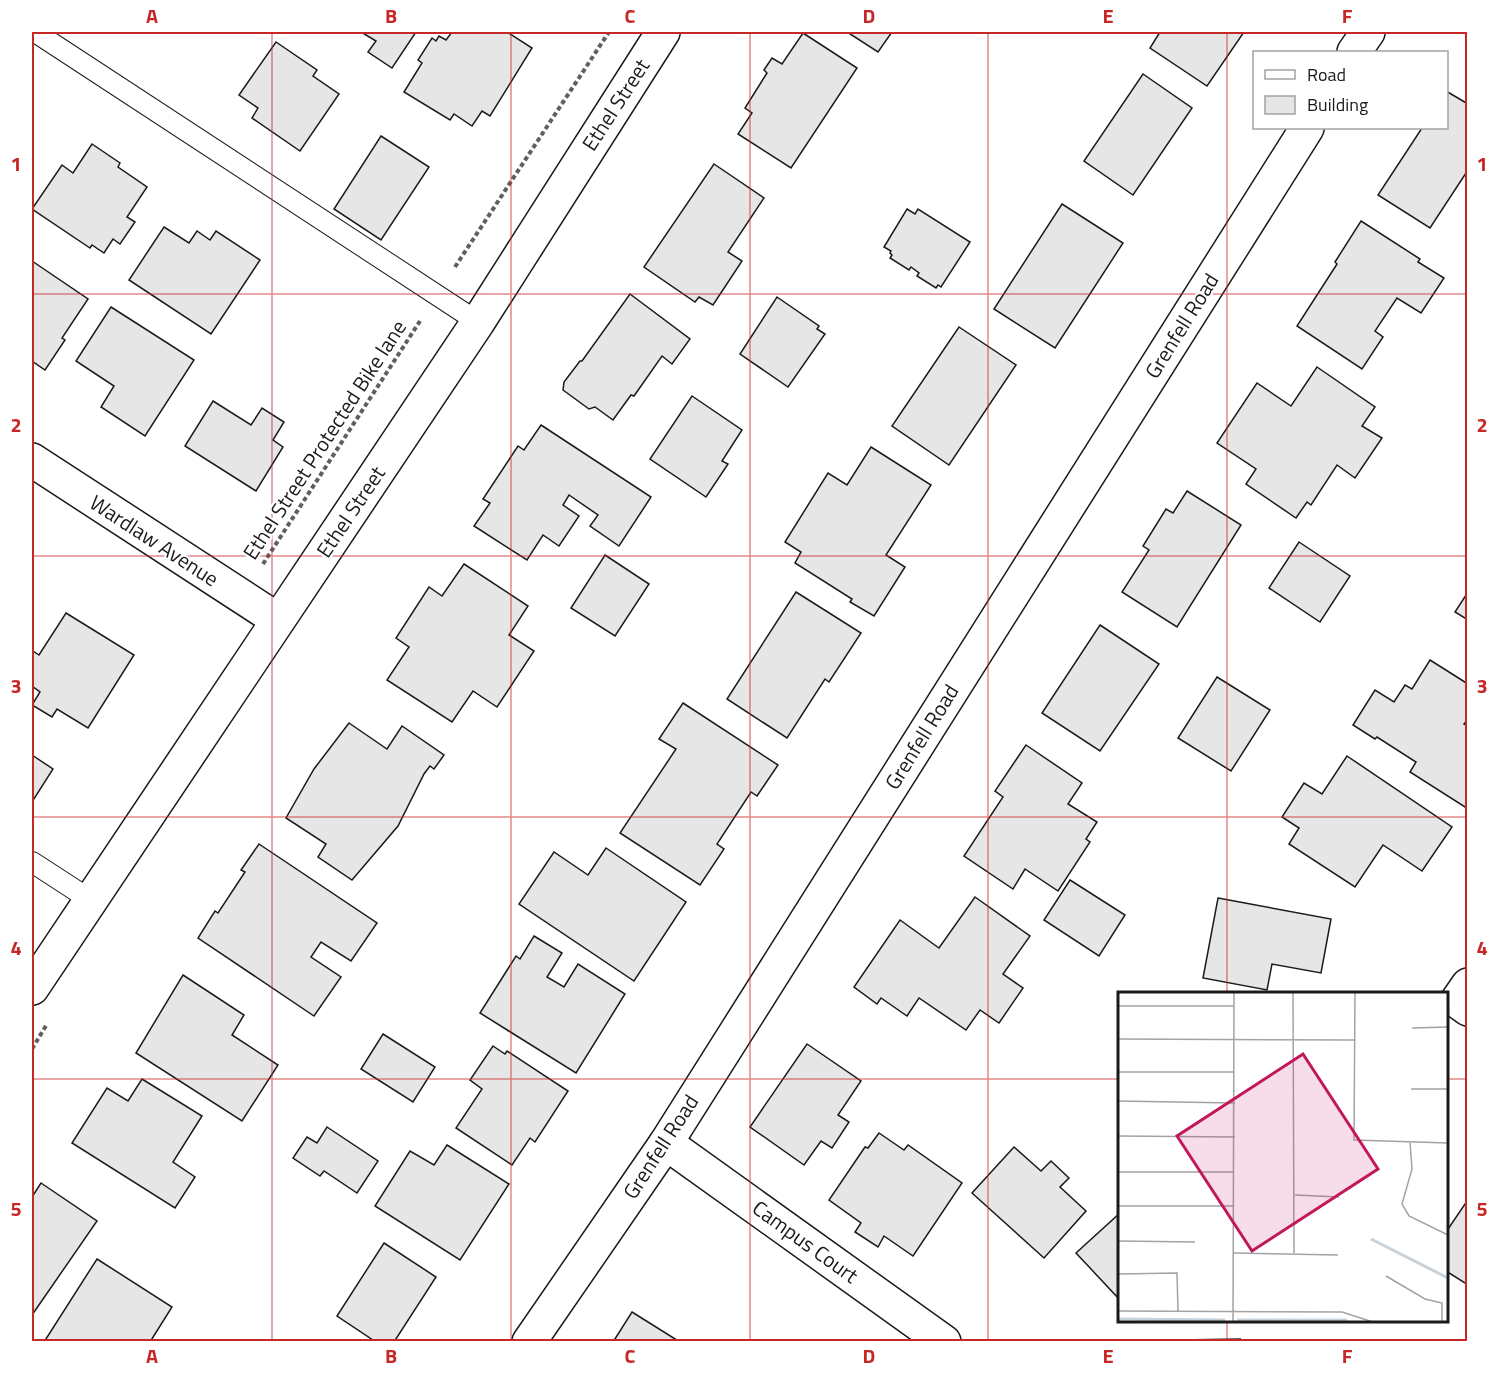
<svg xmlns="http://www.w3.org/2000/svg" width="1499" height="1373" font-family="'Titillium Web',sans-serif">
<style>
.building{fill:#e6e6e6;stroke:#1a1a1a;stroke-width:1.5}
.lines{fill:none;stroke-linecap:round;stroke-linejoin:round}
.lane-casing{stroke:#1a1a1a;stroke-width:22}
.street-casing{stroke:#1a1a1a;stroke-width:36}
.secondary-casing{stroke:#1a1a1a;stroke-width:36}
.path{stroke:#5f5f5f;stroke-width:4;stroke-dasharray:4.5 3;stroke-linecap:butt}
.lane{stroke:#fff;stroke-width:20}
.street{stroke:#fff;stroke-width:33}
.secondary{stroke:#fff;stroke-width:33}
.grid{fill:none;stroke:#c62828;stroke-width:1.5;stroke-opacity:0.55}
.labels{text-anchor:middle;stroke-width:4.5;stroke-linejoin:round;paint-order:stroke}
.street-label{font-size:21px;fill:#1a1a1a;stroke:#fff}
.inset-river{fill:none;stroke:#c6d2dc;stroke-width:3}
.inset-road{fill:none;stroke:#a3a3a3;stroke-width:1.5}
.view{fill:#c2185b;fill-opacity:0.15;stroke:#c2185b;stroke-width:3}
.inset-edge{fill:none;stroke:#1a1a1a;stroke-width:3}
.neatline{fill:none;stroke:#c62828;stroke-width:2}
.grid-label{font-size:20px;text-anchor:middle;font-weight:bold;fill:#c62828}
</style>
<rect width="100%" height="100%" fill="#fff"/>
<g class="building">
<path d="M361 32H416L392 68 368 52 376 41Z"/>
<path d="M452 32H507L532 48 490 116 482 111 472 126 454 114 450 120 404 92 422 63 418 60 432 38 436 41 439 36 446 40Z"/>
<path d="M847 32H892L878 52Z"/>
<path d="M1160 32H1244L1207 86 1150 48Z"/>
<path d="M803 33 857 68 791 168 738 134 752 113 745 108 767 73 764 70 772 58 782 64Z"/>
<path d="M276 42 317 70 313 76 339 94 300 151 252 118 258 108 239 95Z"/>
<path d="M1143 74 1192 108 1133 195 1084 161Z"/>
<path d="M1446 91 1468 104V170L1430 228 1378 195 1422 128H1446Z"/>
<path d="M381 136 429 167 381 240 334 209Z"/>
<path d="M92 144 120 163 118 167 147 187 127 217 135 222 120 244 113 239 104 253 92 245 90 248 32 209 62 165 73 173Z"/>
<path d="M714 164 764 198 728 252 742 261 713 305 699 297 695 302 644 267Z"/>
<path d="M1062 204 1123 243 1055 348 994 309Z"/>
<path d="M907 209 915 214 918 209 970 242 941 287 938 285 936 288 917 276 919 273 911 267 909 270 890 258 892 255 890 253 891 251 884 247Z"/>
<path d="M1361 221 1420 259 1418 262 1444 278 1421 313 1397 298 1375 331 1383 337 1362 369 1297 326 1337 264 1335 262Z"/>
<path d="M164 227 189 243 197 231 210 240 216 231 260 260 211 334 129 280Z"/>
<path d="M32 261 88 299 62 338 65 340 45 370 32 361Z"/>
<path d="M630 294 690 339 672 364 662 356 634 396 631 395 613 420 595 407 589 409 563 390 564 382 580 361H582Z"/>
<path d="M777 297 819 326 817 329 825 334 788 387 740 354Z"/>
<path d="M111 307 194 360 145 436 101 407 114 386 76 361Z"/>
<path d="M959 327 1016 365 949 465 892 426Z"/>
<path d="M1317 367 1375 407 1362 426 1382 438 1355 478 1337 465 1311 505 1307 502 1296 518 1246 484 1256 469 1217 443 1257 383 1291 406Z"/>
<path d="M692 396 742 430 722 461 728 464 706 497 650 459Z"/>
<path d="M213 401 251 425 262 408 284 422 273 440 283 447 256 491 185 446Z"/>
<path d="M541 425 651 497 619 546 590 526 598 515 569 495 563 505 579 516 559 546 543 535 527 560 474 526 490 503 483 499 518 446 524 450Z"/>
<path d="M871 447 931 485 886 555 905 567 874 616 850 602 852 599 795 563 801 552 785 542 828 473 847 485Z"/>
<path d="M1187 491 1241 525 1177 627 1122 592 1149 550 1143 546 1166 509 1173 513Z"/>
<path d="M1299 542 1350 576 1320 622 1269 588Z"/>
<path d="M605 555 649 584 615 636 571 608Z"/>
<path d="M464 564 528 606 509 635 534 651 497 707 473 691 452 722 387 680 409 647 396 638 429 587 442 596Z"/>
<path d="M796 592 861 633 829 682 825 679 787 738 727 699Z"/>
<path d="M1468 592V620L1455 612Z"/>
<path d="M66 613 134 655 88 728 57 709 52 717 32 705 40 692 32 686V653L33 651 39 655Z"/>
<path d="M1100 625 1159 664 1100 751 1042 713Z"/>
<path d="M1430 660 1468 684V719L1464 724 1468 726V803L1465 807 1410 772 1416 762 1377 737 1375 739 1353 725 1375 690 1394 702 1405 685 1412 689Z"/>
<path d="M1217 677 1270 710 1231 771 1178 738Z"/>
<path d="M683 703 778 765 757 796 751 792 717 844 724 849 700 885 620 833 676 749 659 739Z"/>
<path d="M349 723 387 749 402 726 444 755 434 769 430 766 424 774 398 826 352 880 318 857 326 844 286 818 314 769Z"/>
<path d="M1026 745 1082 783 1068 804 1097 822 1086 839 1090 842 1058 891 1025 869 1013 889 964 856 1003 797 995 791Z"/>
<path d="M32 755 53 769 32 802Z"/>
<path d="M1347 756 1452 827 1422 871 1383 845 1355 887 1289 844 1299 828 1282 817 1304 783 1322 794Z"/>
<path d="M259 844 377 923 351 961 321 942 311 957 341 977 314 1016 198 938 215 911 218 913 245 872 241 870Z"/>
<path d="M606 848 686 902 634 981 519 904 554 852 588 875Z"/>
<path d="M1070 880 1125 915 1099 956 1044 920Z"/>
<path d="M975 897 1030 936 1003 974 1023 988 999 1023 980 1010 966 1030 919 998 907 1016 881 998 877 1004 854 987 900 920 939 948Z"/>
<path d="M1218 898 1331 919 1321 973 1272 964 1267 990 1203 978Z"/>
<path d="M534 936 562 953 547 977 564 987 578 964 625 994 576 1073 480 1013 516 956 520 959Z"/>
<path d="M183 975 244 1015 232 1035 278 1065 242 1121 136 1053Z"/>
<path d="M383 1034 435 1067 413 1102 361 1069Z"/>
<path d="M807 1044 861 1081 838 1115 849 1122 832 1148 821 1141 804 1165 750 1127Z"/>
<path d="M493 1046 505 1054 507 1051 568 1091 535 1142 530 1138 512 1165 456 1128 482 1089 470 1080Z"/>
<path d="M142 1079 202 1116 173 1162 195 1177 175 1208 72 1143 107 1088 128 1101Z"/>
<path d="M327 1127 378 1161 357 1193 324 1171 320 1176 293 1158 307 1137 317 1143Z"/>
<path d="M879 1133 904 1150 908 1145 962 1183 913 1256 884 1236 878 1247 855 1232 861 1223 829 1200 865 1147 868 1148Z"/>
<path d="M447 1145 509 1184 460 1260 375 1206 410 1151 434 1165Z"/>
<path d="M1014 1147 1041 1171 1051 1161 1069 1178 1060 1187 1086 1211 1044 1258 972 1193Z"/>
<path d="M41 1183 97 1221 32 1315V1197Z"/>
<path d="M1465 1204 1468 1206V1285L1446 1271V1232Z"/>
<path d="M1120 1213V1300L1076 1253Z"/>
<path d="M384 1243 436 1277 394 1342H376L337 1316Z"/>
<path d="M97 1259 172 1307 150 1342H44Z"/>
<path d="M632 1312 680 1342H613Z"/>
<path d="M1240 1339 1239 1341 1255 1342H1179V1340Z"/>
</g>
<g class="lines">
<g class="lane-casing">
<g id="lane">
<path d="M35 32 478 322"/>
<path d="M32 862 89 899"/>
</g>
</g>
<g class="street-casing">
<g id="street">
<path d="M1354 52 1368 32"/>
<path d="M32 460 278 620"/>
<path d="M1468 985 1457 1001 1468 1009"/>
<path d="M666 1143 944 1342"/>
<path d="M529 1342 666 1143 1307 128"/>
</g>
</g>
<g class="secondary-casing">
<path id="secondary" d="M32 988 478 322 663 32"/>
</g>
<g class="path">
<path d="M455 267 609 32"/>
<path d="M263 564 420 321"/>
<path d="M32 1049 47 1024"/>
</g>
<use href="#lane" class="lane"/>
<use href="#street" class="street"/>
<use href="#secondary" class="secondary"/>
</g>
<path class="grid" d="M272 32V1342M511 32V1342M750 32V1342M988 32V1342M1227 32V994M32 294H1468M32 556H1468M32 817H1468M32 1079H1120M1446 1079H1468M1227 1320V1342"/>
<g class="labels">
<g class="street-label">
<text transform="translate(616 105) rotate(-57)" y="7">Ethel Street</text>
<text transform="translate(1182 326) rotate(-58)" y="7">Grenfell Road</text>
<text transform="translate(325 440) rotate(-57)" y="7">Ethel Street Protected Bike lane</text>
<text transform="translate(351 512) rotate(-56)" y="7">Ethel Street</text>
<text transform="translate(154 541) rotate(33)" y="7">Wardlaw Avenue</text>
<text transform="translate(922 737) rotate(-58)" y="7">Grenfell Road</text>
<text transform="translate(661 1147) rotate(-57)" y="7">Grenfell Road</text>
<text transform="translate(805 1242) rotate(36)" y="7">Campus Court</text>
</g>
</g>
<g transform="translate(1118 992)">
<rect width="330" height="330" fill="#fff"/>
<path class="inset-river" d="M253 247 330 286M0 327 107 328M119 328H229"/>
<path class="inset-road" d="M175 0 176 261M237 0 236 148 330 151M0 14H116M294 36 330 35M0 47 236 48M0 80H116M293 97H330M0 109 117 111M0 144 117 145M292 150 294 177 284 212 291 224 330 243M0 180H116M177 203 221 205M0 214H116M0 249 77 250M116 261 220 263M0 282 59 281 60 319M268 284 307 307 324 311V330M0 319 224 320 255 330M115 330 116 0"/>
<path class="view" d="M185 62 260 177 134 259 59 144Z"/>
<rect width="330" height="330" class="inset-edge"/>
</g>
<rect width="1499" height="1373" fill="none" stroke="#ffffff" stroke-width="66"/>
<rect x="1253" y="51" width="195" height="78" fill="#ffffff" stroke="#a3a3a3" stroke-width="1.5"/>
<rect x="1265" y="70" width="30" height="9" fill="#ffffff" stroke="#a3a3a3" stroke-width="1.5"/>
<text x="1307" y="81" font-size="18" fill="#1a1a1a">Road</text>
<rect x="1265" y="96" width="30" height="18" fill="#e6e6e6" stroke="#a3a3a3" stroke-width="1.5"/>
<text x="1307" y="111" font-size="18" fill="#1a1a1a">Building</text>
<rect x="33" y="33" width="1433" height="1307" class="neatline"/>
<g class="grid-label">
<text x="152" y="23">A</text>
<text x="391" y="23">B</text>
<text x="630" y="23">C</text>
<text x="869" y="23">D</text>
<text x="1108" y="23">E</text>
<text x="1347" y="23">F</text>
<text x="16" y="171">1</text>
<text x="1482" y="171">1</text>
<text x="16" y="432">2</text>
<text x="1482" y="432">2</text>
<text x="16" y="693">3</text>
<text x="1482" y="693">3</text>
<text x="16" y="955">4</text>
<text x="1482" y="955">4</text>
<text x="16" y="1216">5</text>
<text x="1482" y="1216">5</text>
<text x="152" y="1363">A</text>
<text x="391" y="1363">B</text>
<text x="630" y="1363">C</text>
<text x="869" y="1363">D</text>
<text x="1108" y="1363">E</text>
<text x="1347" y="1363">F</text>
</g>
</svg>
